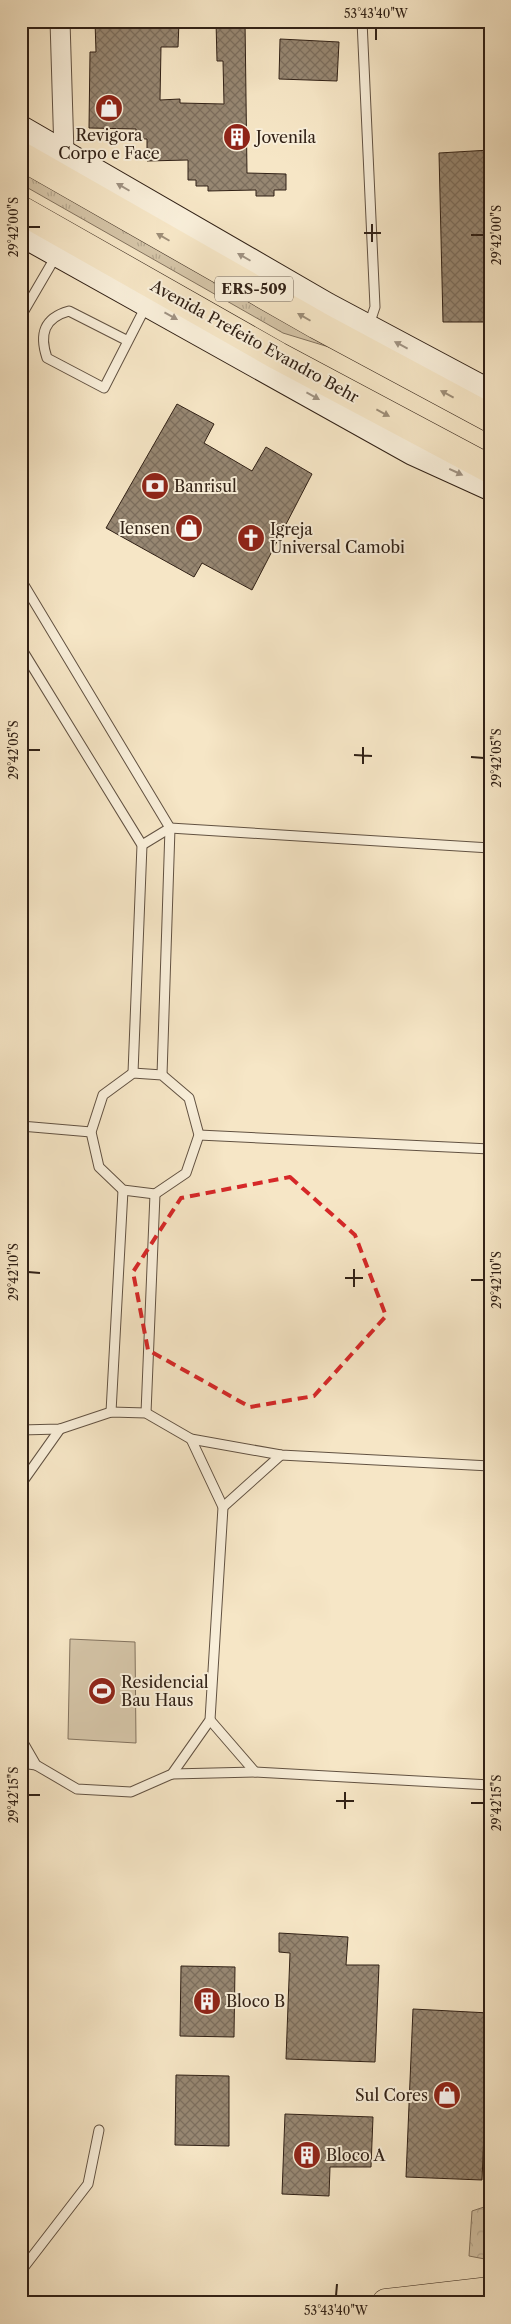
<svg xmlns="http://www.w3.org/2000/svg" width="511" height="2324" font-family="'Libre Caslon Text',serif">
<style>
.grass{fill:url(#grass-tufts);stroke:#83735f}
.forest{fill:url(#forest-crowns);stroke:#83735f}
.pitch{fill:#d5c5a8;stroke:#83735f}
.building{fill:url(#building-cross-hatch);stroke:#312116}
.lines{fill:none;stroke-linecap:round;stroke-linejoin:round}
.service-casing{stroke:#625242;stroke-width:11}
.minor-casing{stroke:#625242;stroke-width:21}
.secondary-casing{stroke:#312116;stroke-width:28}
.trunk-casing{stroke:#312116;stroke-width:29}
.service{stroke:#f9efda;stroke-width:9}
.minor{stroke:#f9efda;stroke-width:19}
.secondary{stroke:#f9efda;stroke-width:26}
.trunk{stroke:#f6e6c6;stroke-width:28}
.oneway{fill:#9f9282}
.oneway2{fill:#9d8d77}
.marked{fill:none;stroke:#d62828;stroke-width:4;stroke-dasharray:10 6;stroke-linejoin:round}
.ticks{fill:none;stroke:#312116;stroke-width:2}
.labels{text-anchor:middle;stroke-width:4;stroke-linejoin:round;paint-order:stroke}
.shield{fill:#f9efda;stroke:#6d5f51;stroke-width:1}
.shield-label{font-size:15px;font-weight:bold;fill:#312116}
.poi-label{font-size:16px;fill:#312116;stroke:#f9efda;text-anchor:start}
.street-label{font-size:16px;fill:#312116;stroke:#f9efda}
.neatline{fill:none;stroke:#312116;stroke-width:2}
.ticks-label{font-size:12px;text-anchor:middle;fill:#312116}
</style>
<defs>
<pattern id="grass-tufts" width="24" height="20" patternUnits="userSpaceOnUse" patternTransform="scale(1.25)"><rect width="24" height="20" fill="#d5c5a8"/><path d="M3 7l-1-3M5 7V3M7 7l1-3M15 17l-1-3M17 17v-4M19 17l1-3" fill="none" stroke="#b7a990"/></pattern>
<pattern id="forest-crowns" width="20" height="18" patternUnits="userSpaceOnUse" patternTransform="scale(1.25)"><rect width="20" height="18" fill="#d5c5a8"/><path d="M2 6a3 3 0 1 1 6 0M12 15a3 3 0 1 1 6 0" fill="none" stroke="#b7a990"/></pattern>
<pattern id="building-cross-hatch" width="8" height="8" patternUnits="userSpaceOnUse" patternTransform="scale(1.25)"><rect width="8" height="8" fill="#978772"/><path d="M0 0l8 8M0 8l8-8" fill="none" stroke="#7c6e5d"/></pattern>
</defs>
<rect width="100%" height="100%" fill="#f6e6c6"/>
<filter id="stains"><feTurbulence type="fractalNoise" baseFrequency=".004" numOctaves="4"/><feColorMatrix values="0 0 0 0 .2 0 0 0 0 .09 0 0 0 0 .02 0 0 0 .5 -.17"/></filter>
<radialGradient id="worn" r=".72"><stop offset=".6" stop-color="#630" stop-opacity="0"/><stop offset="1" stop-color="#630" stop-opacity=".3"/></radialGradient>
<path class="grass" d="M21 169 342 351 283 333 21 184Z"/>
<path class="forest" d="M490 2205V2260L469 2256 472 2211Z"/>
<path class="pitch" d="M70 1639 135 1642 136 1743 68 1739Z"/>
<g class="building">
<path d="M95 21H179L178 47H161L160 100 180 99V103L224 104 223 61H217L216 21H245L247 173 286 174V190H274V196H256V190L208 191V186H196V180H188V160L147 161V139H136V129L89 128 90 52H96Z"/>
<path d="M280 39 339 42 337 81 279 79Z"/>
<path d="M490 150V322H443L439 153Z"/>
<path d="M177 404 214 424 204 443 252 471 266 447 312 474 252 590 202 563 194 577 106 528Z"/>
<path d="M279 1933 348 1937 346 1965H379L375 2062 286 2059 290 1953 279 1952Z"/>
<path d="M181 1966 235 1967 234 2037 180 2036Z"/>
<path d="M413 2009 489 2013 482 2180 406 2177Z"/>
<path d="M176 2075 229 2076V2146L175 2145Z"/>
<path d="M285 2114 373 2117 371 2167H330L329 2196 282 2194Z"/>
</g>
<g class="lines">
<g class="service-casing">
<g id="service">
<path d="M362 21 375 307 369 325"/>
<path d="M21 316 56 256"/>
<path d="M128 341 69 311C44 318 39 334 47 358L104 388 146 306"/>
<path d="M21 580 170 828 162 1075"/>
<path d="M21 648 142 845 133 1073"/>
<path d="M142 845 170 828 490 848"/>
<path d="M133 1073 162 1075 189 1098 199 1135 186 1173 155 1194 123 1190 99 1167 91 1132 103 1095Z"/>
<path d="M21 1126 91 1132"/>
<path d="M199 1135 490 1149"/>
<path d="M111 1412 123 1190"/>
<path d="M146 1413 155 1194"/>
<path d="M21 1430 60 1429 111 1412 146 1413 191 1439 281 1455 490 1466"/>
<path d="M21 1484 60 1429"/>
<path d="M223 1507 281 1455"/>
<path d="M210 1720 255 1772"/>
<path d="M21 1739 36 1765 77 1789 131 1792 172 1774 210 1720 223 1507 191 1439"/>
<path d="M21 1763 36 1765"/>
<path d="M172 1774 255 1772 490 1785"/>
<path d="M21 2271 88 2184 99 2130"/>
</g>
</g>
<g class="minor-casing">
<path id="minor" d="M60 21 64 153"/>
</g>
<g class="secondary-casing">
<g id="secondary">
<path d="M21 129 327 306 490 393"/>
<path d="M21 233 413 452 490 487"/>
</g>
</g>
<g class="trunk-casing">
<g id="trunk">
<path d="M21 156 317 325 490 418"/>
<path d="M21 210 278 356 490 469"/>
<path d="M386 2303 490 2291"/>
</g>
</g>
<use href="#service" class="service"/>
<use href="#minor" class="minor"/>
<use href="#secondary" class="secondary"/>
<use href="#trunk" class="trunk"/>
</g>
<defs><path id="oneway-solid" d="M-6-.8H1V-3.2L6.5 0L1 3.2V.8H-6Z" transform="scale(1.25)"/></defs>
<g class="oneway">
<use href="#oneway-solid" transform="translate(123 187) rotate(-150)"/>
<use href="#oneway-solid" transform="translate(244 257) rotate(-150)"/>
<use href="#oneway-solid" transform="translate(171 316) rotate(29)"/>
<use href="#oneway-solid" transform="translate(401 345) rotate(-152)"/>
<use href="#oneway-solid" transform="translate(313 396) rotate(29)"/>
<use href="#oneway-solid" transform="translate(456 472) rotate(25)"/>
</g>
<g class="oneway2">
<use href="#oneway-solid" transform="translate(163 237) rotate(-150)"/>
<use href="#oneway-solid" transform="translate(304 317) rotate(-150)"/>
<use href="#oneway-solid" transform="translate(447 394) rotate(-152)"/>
<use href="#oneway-solid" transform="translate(383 413) rotate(28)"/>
</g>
<path class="marked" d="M290 1177 355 1235 386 1316 314 1396 250 1407 148 1350 133 1272 181 1198Z"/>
<path class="ticks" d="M376 40V28M28 227H40M364 233H381M471 235H484M372 242V224M28 750H40M354 755 372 756M471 757 484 758M363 764V747M28 1272 40 1273M345 1278H363M471 1280H484M354 1287V1269M28 1795H40M336 1801H354M471 1803H484M345 1809V1792M336 2296 337 2284"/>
<defs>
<g id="shop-disc" transform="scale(1.4375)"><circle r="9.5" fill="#8f2418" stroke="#f9efda"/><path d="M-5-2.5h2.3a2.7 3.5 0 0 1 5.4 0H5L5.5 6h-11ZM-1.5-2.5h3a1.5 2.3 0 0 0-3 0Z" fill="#fff"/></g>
<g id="building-disc" transform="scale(1.4375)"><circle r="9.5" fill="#8f2418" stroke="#f9efda"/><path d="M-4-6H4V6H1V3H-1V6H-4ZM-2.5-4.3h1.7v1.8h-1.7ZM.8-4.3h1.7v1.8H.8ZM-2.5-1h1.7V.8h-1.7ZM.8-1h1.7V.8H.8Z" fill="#fff"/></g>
<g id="bank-disc" transform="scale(1.4375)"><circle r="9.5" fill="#8f2418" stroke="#f9efda"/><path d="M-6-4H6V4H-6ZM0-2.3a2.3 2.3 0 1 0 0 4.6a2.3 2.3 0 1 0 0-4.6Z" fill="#fff"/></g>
<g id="church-disc" transform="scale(1.4375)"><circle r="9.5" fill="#8f2418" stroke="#f9efda"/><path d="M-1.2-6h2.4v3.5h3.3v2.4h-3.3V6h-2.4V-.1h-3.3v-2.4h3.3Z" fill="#fff"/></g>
<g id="stadium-disc" transform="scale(1.4375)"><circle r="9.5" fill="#8f2418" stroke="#f9efda"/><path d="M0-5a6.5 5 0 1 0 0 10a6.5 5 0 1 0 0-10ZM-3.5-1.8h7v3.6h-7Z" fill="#fff"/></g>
</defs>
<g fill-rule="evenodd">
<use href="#shop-disc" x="109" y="108"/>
<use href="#building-disc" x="237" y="137"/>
<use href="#bank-disc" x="155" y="486"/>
<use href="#shop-disc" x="189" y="528"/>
<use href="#church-disc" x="251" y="538"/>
<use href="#stadium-disc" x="102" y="1691"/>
<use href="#building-disc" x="207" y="2001"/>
<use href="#shop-disc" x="447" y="2095"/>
<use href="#building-disc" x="307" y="2155"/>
</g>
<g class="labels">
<rect class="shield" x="215" y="276.5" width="78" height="25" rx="4"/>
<g class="shield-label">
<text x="254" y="294">ERS-509</text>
</g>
<g class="poi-label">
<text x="109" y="141" text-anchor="middle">Revigora<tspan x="109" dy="18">Corpo e Face</tspan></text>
<text x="256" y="143">Jovenila</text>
<text x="174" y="492">Banrisul</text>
<text x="170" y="534" text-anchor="end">Iensen</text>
<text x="270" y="535">Igreja<tspan x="270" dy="18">Universal Camobi</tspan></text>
<text x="121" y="1688">Residencial<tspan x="121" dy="18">Bau Haus</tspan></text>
<text x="226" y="2007">Bloco B</text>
<text x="428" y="2101" text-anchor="end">Sul Cores</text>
<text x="326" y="2161">Bloco A</text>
</g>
<g class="street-label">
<text transform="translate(255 341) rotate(29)" y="6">Avenida Prefeito Evandro Behr</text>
</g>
</g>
<rect width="511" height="2324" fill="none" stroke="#f6e6c6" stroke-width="55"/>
<rect x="28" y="28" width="456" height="2268" class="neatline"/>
<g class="ticks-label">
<text x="376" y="18">53°43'40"W</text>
<text transform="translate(14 227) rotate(-90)" y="4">29°42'00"S</text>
<text transform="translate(497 235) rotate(-90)" y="4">29°42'00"S</text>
<text transform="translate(14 750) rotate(-90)" y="4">29°42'05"S</text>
<text transform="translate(497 758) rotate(-90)" y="4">29°42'05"S</text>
<text transform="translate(14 1272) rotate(-90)" y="4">29°42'10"S</text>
<text transform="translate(497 1280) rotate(-90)" y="4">29°42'10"S</text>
<text transform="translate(14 1795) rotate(-90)" y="4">29°42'15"S</text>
<text transform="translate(497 1803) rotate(-90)" y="4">29°42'15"S</text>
<text x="336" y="2315">53°43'40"W</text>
</g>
<rect width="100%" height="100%" filter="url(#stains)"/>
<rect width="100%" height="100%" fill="url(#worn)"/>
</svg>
